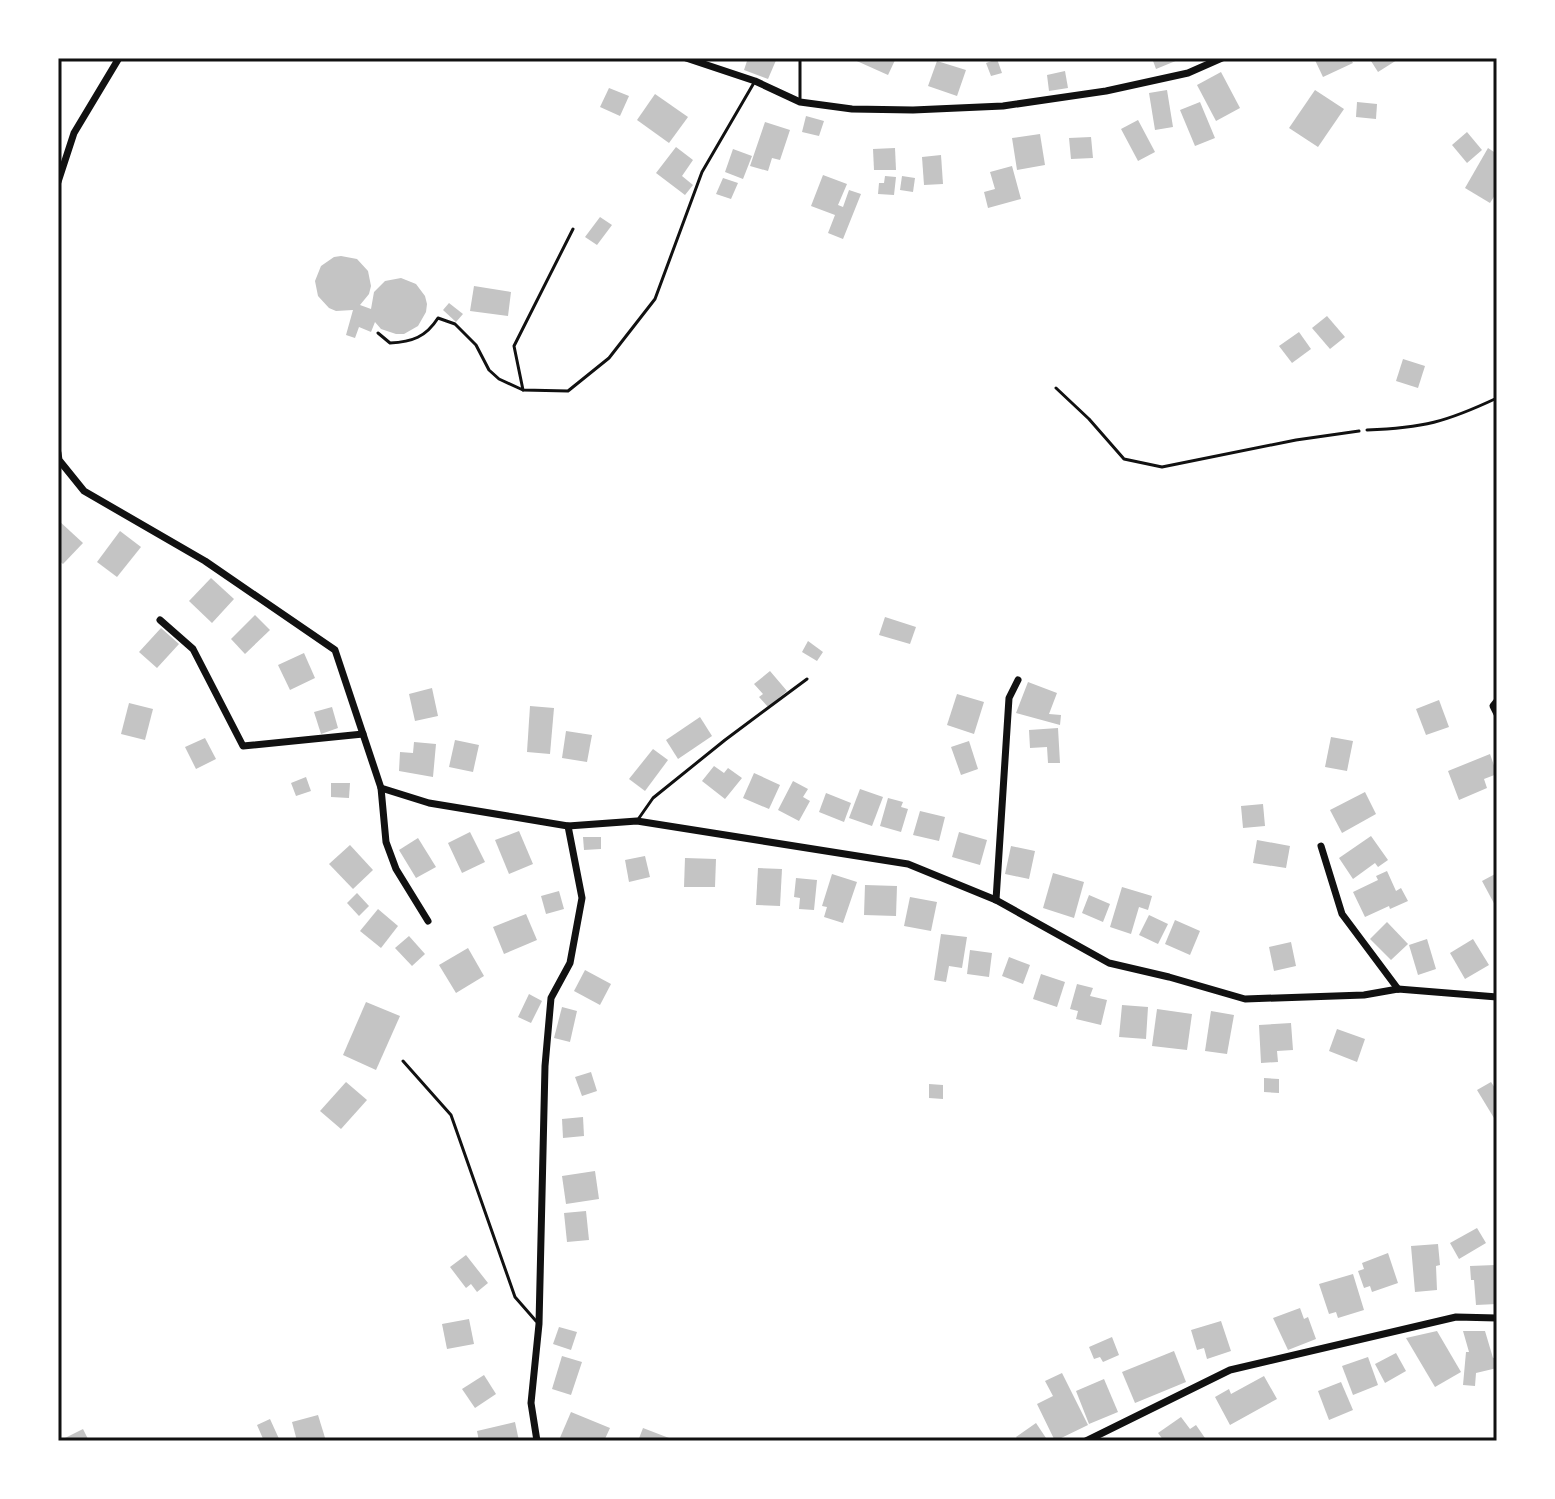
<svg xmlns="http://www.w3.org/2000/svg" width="1555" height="1499" font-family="Spectral,serif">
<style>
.building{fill:#c4c4c4}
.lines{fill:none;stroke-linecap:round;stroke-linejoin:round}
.path{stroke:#111;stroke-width:3}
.service{stroke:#111;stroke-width:3}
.minor{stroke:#111;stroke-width:7}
.neatline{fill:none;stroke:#111;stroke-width:3}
</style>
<rect width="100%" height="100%" fill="#fff"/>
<g class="building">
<path d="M748 58H777L768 79 744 70Z"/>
<path d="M850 58H896L888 75Z"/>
<path d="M1152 58H1183L1156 69Z"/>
<path d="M1314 58H1350L1353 63 1323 77Z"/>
<path d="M1376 58H1396L1397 60 1378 72 1371 61Z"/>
<path d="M997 59 1002 73 991 76 986 63Z"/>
<path d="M937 61 966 70 957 96 928 86Z"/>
<path d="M1065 71 1068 88 1049 91 1047 75Z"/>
<path d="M1221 72 1240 108 1216 121 1197 85Z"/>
<path d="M609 88 629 96 620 116 600 107Z"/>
<path d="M1167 90 1173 127 1155 130 1149 93Z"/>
<path d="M1315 90 1344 109 1318 147 1289 128Z"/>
<path d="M655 94 688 117 669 143 637 120Z"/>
<path d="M1200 102 1215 138 1195 146 1180 110Z"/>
<path d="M1357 102 1377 104 1376 119 1356 117Z"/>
<path d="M806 116 824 121 819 136 802 132Z"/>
<path d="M1138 120 1155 152 1138 161 1121 129Z"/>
<path d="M765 122 790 130 780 160 772 158 768 171 750 166Z"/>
<path d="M1467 132 1482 150 1467 163 1452 145Z"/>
<path d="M1040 134 1045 165 1017 170 1012 138Z"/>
<path d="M1091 137 1093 158 1071 159 1069 138Z"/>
<path d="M676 147 693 160 682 176 693 185 685 195 656 173Z"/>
<path d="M895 148 896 170H874L873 149Z"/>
<path d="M1488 148 1497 154V192L1490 203 1465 188Z"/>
<path d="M733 149 752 156 743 179 725 172Z"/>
<path d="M941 155 943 184 924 185 922 157Z"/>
<path d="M1012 166 1021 199 988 208 984 192 995 189 990 172Z"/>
<path d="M823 175 847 184 838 205 843 207 849 190 861 194 843 239 828 233 835 215 811 206Z"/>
<path d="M885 176 896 177 894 195 878 194 879 183H884Z"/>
<path d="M902 176 915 178 913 192 900 190Z"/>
<path d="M723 178 738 183 731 199 716 194Z"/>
<path d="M600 217 612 225 597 245 585 237Z"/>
<path d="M341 256 357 259 368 271 371 286 369 294 360 305 371 309 374 292 385 281 401 278 416 284 425 296 427 304 426 312 418 326 404 334H396L381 329 375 322 371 332 359 327 355 338 346 335 353 310 336 311 329 308 318 296 315 281 321 266 334 257Z"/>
<path d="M474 286 511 292 508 316 470 311Z"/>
<path d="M449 303 463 314 456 322 443 310Z"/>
<path d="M1327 316 1345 337 1330 349 1312 328Z"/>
<path d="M1299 332 1311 349 1292 363 1279 346Z"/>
<path d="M1403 359 1425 366 1418 388 1396 381Z"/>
<path d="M58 520 83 543 63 564 58 560Z"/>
<path d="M120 531 141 547 117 577 97 562Z"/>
<path d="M211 578 234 599 212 623 189 601Z"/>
<path d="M255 615 270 630 245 654 231 639Z"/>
<path d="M885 617 916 627 910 644 879 635Z"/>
<path d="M161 628 179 644 157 668 139 652Z"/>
<path d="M808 641 823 652 817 661 802 652Z"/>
<path d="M304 653 315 678 290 690 278 665Z"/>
<path d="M770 671 787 691 768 707 759 697 763 694 754 684Z"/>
<path d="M1028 682 1057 693 1049 714 1061 715 1060 725 1016 713Z"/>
<path d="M432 688 438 716 415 721 409 694Z"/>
<path d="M957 694 984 702 974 734 947 725Z"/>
<path d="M1439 700 1449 727 1426 735 1416 709Z"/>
<path d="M129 703 153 709 145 740 121 734Z"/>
<path d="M530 706 554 708 550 754 527 752Z"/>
<path d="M332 707 338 728 321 734 314 712Z"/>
<path d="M700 717 712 736 678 759 666 740Z"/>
<path d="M1058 728 1060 763H1048L1047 747 1030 748 1029 730Z"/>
<path d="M566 731 592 735 587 762 562 758Z"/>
<path d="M1331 737 1353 741 1347 771 1325 767Z"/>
<path d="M205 738 216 759 196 769 185 747Z"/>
<path d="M455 740 479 745 473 772 449 767Z"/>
<path d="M969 741 978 769 961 775 951 747Z"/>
<path d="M414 742 436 744 433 777 399 771 400 752 413 753Z"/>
<path d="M653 749 668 760 645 791 629 779Z"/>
<path d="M1490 754 1497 774 1484 779 1487 788 1459 800 1448 771Z"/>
<path d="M714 766 724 773 728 768 742 778 725 799 702 781Z"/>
<path d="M754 773 780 785 769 809 743 798Z"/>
<path d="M306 777 311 791 296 796 291 783Z"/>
<path d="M793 781 808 789 803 797 810 801 799 821 778 810Z"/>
<path d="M331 783H350L349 798 331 797Z"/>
<path d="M860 789 883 797 872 826 849 818Z"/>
<path d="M1365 792 1376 814 1342 833 1330 810Z"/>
<path d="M826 793 851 803 844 822 819 812Z"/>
<path d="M888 798 903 802 901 807 908 809 901 832 880 826Z"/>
<path d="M1263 804 1265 826 1243 828 1241 806Z"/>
<path d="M920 811 945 817 939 841 913 835Z"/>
<path d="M519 831 533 864 509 874 495 840Z"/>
<path d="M470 832 485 862 462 873 448 843Z"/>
<path d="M959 832 987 840 980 865 952 857Z"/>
<path d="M1371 836 1388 860 1378 867 1375 863 1353 879 1339 858Z"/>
<path d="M583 837H601V849L584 850Z"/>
<path d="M418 838 436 867 416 878 399 850Z"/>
<path d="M1257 840 1290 846 1286 868 1253 863Z"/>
<path d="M350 845 373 870 353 889 329 864Z"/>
<path d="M1011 846 1035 851 1029 879 1005 874Z"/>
<path d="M645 856 650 877 629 882 625 860Z"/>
<path d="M685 858 716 859 715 887H684Z"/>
<path d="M758 868 782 869 780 906 756 905Z"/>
<path d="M1387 871 1396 891 1401 888 1408 901 1390 909 1389 906 1365 917 1353 892 1378 880 1376 876Z"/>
<path d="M1053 873 1084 882 1074 918 1043 908Z"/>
<path d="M1497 873V909L1482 881Z"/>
<path d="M832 874 857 882 843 923 824 917 827 907 822 906Z"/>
<path d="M796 878 817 880 814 910 799 909 800 898 794 897Z"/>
<path d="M865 885 897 886 896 916 864 915Z"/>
<path d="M1122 887 1152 896 1148 910 1139 907 1131 934 1110 927Z"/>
<path d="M559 891 564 909 546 914 541 896Z"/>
<path d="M357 893 369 906 359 916 347 903Z"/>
<path d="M1089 895 1110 904 1103 922 1082 913Z"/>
<path d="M910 897 937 902 931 931 904 926Z"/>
<path d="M378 909 398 926 381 948 360 931Z"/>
<path d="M526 914 537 940 504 954 493 927Z"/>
<path d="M1149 915 1168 924 1158 944 1139 935Z"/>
<path d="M1175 920 1200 931 1190 955 1165 944Z"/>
<path d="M1387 922 1408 944 1391 960 1370 939Z"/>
<path d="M941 934 967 937 962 968 949 966 946 982 934 980Z"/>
<path d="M409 936 425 954 412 966 395 948Z"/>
<path d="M1427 939 1436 969 1418 975 1409 945Z"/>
<path d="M1473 939 1489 965 1465 979 1450 953Z"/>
<path d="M1291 942 1296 966 1274 971 1269 947Z"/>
<path d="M468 948 484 976 456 993 439 965Z"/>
<path d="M970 950 992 953 989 977 967 974Z"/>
<path d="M1009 957 1030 965 1023 984 1002 976Z"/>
<path d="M585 970 611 984 600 1005 574 991Z"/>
<path d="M1041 974 1065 982 1057 1007 1033 999Z"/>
<path d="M1077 984 1093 988 1090 996 1107 1000 1101 1025 1076 1019 1078 1011 1070 1009Z"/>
<path d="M529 994 542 1001 531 1023 518 1017Z"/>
<path d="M366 1002 400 1016 376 1070 343 1055Z"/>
<path d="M1122 1005 1148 1007 1146 1039 1119 1037Z"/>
<path d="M562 1007 577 1011 570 1042 554 1038Z"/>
<path d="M1157 1009 1192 1014 1187 1050 1152 1046Z"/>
<path d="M1211 1011 1234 1015 1227 1054 1205 1051Z"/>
<path d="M1291 1023 1293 1050 1277 1051 1278 1062 1261 1063 1259 1025Z"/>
<path d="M1337 1029 1365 1039 1357 1062 1329 1051Z"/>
<path d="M591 1072 597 1091 582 1096 575 1077Z"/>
<path d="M1264 1078 1279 1079V1093L1264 1092Z"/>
<path d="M346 1082 367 1100 341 1129 320 1111Z"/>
<path d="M1491 1082 1497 1091V1123L1477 1090Z"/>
<path d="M929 1084 943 1085V1099L929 1098Z"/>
<path d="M583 1117 584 1136 563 1138 562 1119Z"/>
<path d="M595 1171 599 1199 566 1204 562 1176Z"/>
<path d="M586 1211 589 1240 567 1242 564 1213Z"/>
<path d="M1477 1228 1486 1243 1459 1259 1450 1243Z"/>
<path d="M1438 1244 1440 1265 1436 1266 1437 1290 1415 1292 1411 1246Z"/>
<path d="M1388 1253 1398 1283 1372 1292 1370 1286 1364 1288 1358 1271 1364 1269 1362 1263Z"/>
<path d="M466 1255 488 1283 477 1292 471 1284 466 1288 450 1267Z"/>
<path d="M1495 1265 1497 1304 1476 1305 1474 1280H1471L1470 1266Z"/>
<path d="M1353 1274 1364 1310 1338 1318 1336 1312 1329 1314 1319 1284Z"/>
<path d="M1300 1308 1304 1319 1308 1317 1316 1339 1288 1350 1273 1318Z"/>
<path d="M469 1319 474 1344 447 1349 442 1324Z"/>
<path d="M1221 1321 1231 1351 1207 1359 1204 1348 1197 1350 1191 1330Z"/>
<path d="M559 1327 577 1332 571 1350 553 1344Z"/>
<path d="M1437 1331 1461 1372 1435 1387 1406 1338Z"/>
<path d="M1463 1331H1485L1493 1358 1497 1357V1368L1476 1373 1475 1386 1463 1385 1466 1352H1469Z"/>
<path d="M1112 1337 1119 1355 1103 1362 1100 1357 1094 1359 1089 1347Z"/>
<path d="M1174 1351 1186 1382 1135 1403 1122 1372Z"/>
<path d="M1396 1353 1406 1371 1385 1383 1375 1364Z"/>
<path d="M562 1356 582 1362 571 1395 552 1389Z"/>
<path d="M1368 1357 1378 1385 1353 1395 1342 1366Z"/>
<path d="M1062 1373 1088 1425 1055 1441 1037 1404 1053 1396 1045 1381Z"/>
<path d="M484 1375 496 1394 475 1408 462 1389Z"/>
<path d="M1264 1376 1277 1399 1230 1425 1215 1397 1229 1389 1231 1394Z"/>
<path d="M1104 1379 1118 1412 1089 1424 1076 1391Z"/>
<path d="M1341 1382 1353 1410 1329 1420 1318 1391Z"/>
<path d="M571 1412 610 1428 604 1441 559 1440Z"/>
<path d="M318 1415 326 1441H297L292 1422Z"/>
<path d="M1181 1417 1190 1429 1196 1425 1207 1441H1164L1158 1433Z"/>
<path d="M270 1419 280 1441H264L257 1425Z"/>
<path d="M515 1422 519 1441H479L477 1431Z"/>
<path d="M1036 1423 1048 1441H1019L1016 1437Z"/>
<path d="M643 1428 669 1438 668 1441H638Z"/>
<path d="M83 1429 89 1441H59Z"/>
</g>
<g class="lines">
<path class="path" d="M1056 388 1089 419 1124 459 1162 467 1296 440 1359 431"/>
<g class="service">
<path d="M800 58V102"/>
<path d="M378 333 390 343C412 342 426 337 438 318L455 324 476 345 489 370 499 379 523 390 568 391 609 358 655 299 702 172 755 81"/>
<path d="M523 390 514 346 573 229"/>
<path d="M1367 430C1423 428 1446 422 1497 398"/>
<path d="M639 818 653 798 725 740 807 679"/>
<path d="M403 1061 451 1115 515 1297 536 1321"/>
</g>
<g class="minor">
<path d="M686 58 755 81 800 102 852 109 913 110 1003 106 1106 91 1188 73 1222 58"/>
<path d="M58 182 74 133 119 58"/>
<path d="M58 453 59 460 84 491 205 561 335 650 381 788 429 803 568 826 637 821 908 864 996 900 1109 963 1169 977 1245 999 1364 995 1398 989 1497 997"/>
<path d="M160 620 193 649 243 746 363 734"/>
<path d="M1497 701 1493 706 1497 714"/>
<path d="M381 788 386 842 396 869 428 921"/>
<path d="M1321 846 1342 914 1398 989"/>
<path d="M996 900 1009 698 1018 680"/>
<path d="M537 1441 531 1403 539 1324 545 1066 551 998 570 963 582 898 568 826"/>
<path d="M1086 1441 1230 1370 1456 1317 1497 1318"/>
</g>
</g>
<rect width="1555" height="1499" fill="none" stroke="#ffffff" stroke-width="120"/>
<rect x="60" y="60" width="1435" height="1379" class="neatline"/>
</svg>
